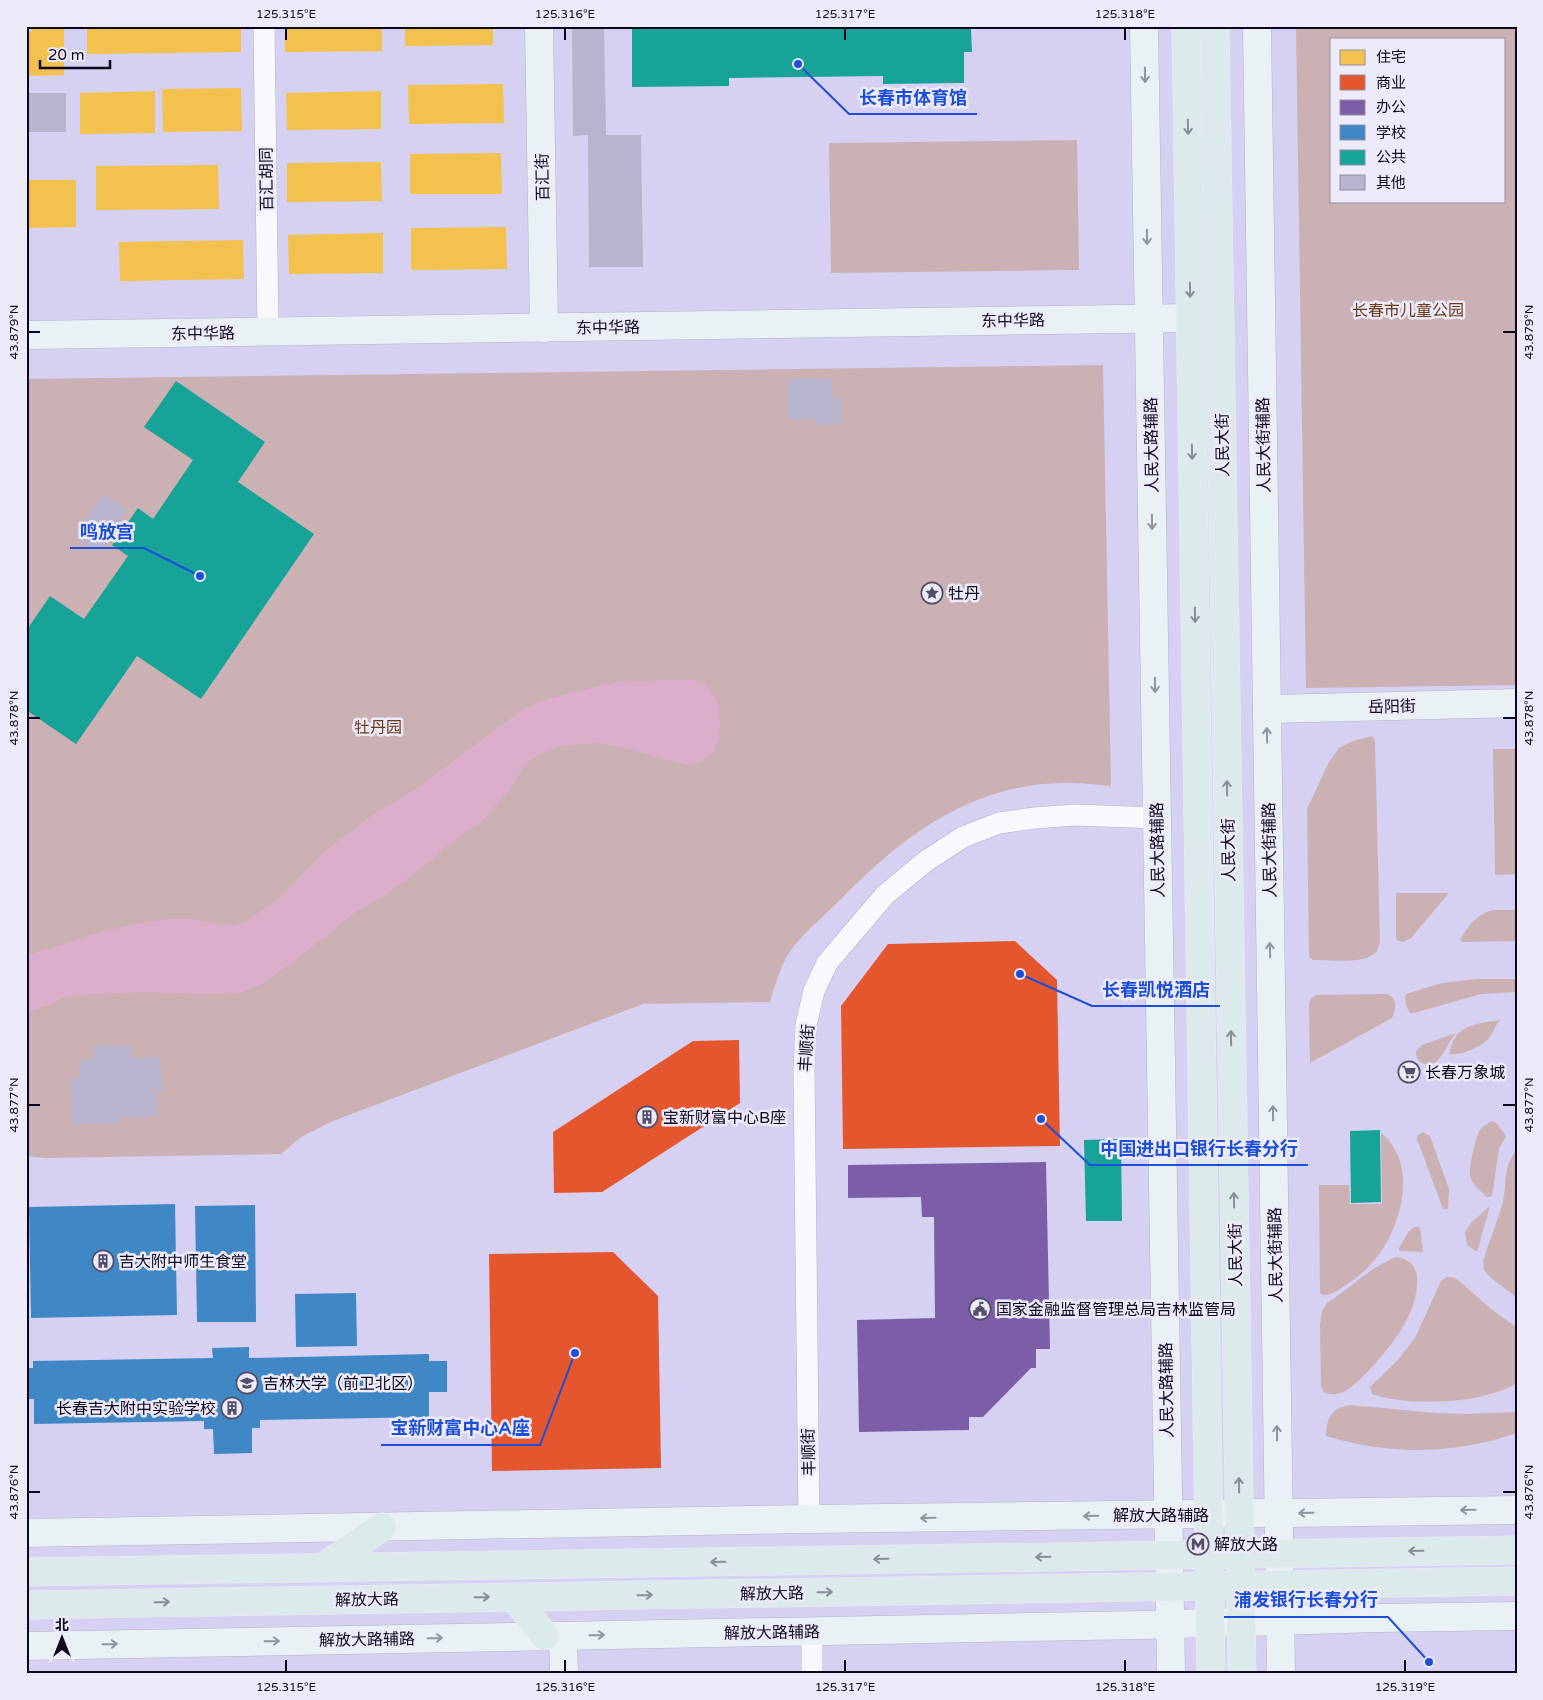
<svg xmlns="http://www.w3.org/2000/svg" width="1543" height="1700" font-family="'Varela Round','Noto Sans SC',sans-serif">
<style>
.green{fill:#cbb1b3;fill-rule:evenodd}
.water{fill:#dbafcc}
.homes{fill:#f2c14e}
.shops{fill:#e4572e}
.offices{fill:#7b5ea7}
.schools{fill:#3f88c5}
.public{fill:#17a398}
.building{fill:#b8b4cd}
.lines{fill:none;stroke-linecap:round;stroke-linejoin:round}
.street-casing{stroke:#b5b0cd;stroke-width:22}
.secondary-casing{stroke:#b5b0cd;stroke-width:29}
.primary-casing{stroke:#edeaf9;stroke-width:29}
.street{stroke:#f9f8fd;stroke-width:21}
.secondary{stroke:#eaf1f4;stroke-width:28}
.primary{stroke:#dceaeb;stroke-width:28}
.oneway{stroke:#91939f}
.oneway2{stroke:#898f99}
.ticks{fill:none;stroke:#0c071f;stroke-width:2}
.labels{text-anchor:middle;stroke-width:5;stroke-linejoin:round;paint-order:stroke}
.street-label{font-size:16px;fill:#0c071f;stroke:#edebfa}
.park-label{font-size:16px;fill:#6c3815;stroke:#edebfa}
.poi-label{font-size:16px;fill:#0c071f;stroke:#edebfa;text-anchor:start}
.leader{fill:none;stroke:#1d4ed8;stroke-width:2}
.callout-dot{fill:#1d4ed8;stroke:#edebfa;stroke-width:2}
.callout-label{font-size:18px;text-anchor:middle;font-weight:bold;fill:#1d4ed8;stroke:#edebfa;stroke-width:5;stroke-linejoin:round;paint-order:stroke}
.neatline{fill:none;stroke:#0c071f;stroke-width:2}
.ticks-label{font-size:12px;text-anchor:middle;fill:#0c071f}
</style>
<rect width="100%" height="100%" fill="#d6d1f2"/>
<g class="green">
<path d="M1296 26H1517V685L1306 688ZM1332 39H1504V201H1332Z"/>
<path d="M1077 140 1079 270 831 273 829 143Z"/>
<path d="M1103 365 1111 786C1095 785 1078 782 1061 783 971 785 903 836 842 898 826 914 808 929 794 946 781 962 776 983 770 1002L643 1004 333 1121 301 1137 281 1154 45 1158 26 1156V379Z"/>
<path d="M1372 736 1375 741 1380 943C1379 944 1377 951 1377 951 1367 965 1328 960 1313 960L1309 957 1307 809 1329 762 1339 748 1353 741Z"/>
<path d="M1493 749H1517V874L1495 875Z"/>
<path d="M1396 893H1449L1411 938 1403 942 1398 941 1396 939Z"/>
<path d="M1494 910H1517V941L1462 942 1460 940C1469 925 1476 914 1494 910Z"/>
<path d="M1477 979H1517V992L1481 994 1414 1013H1410C1406 1007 1404 1000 1406 994L1442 983Z"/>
<path d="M1387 994C1398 998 1396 1009 1392 1018L1310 1063 1309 1003 1312 998 1316 995Z"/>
<path d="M1500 1020C1495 1025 1494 1032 1489 1038 1482 1047 1460 1056 1449 1054 1451 1048 1452 1041 1456 1036 1465 1024 1487 1022 1500 1020Z"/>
<path d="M1456 1033C1447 1042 1440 1070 1424 1064 1418 1062 1416 1057 1416 1051L1422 1045Z"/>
<path d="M1492 1121 1497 1124 1506 1136 1499 1149 1492 1196 1487 1197C1481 1192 1472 1184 1470 1176 1469 1167 1475 1138 1480 1130 1483 1126 1487 1124 1492 1121Z"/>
<path d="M1422 1132 1430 1136 1449 1189 1448 1209H1443L1417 1139V1136Z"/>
<path d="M1381 1133C1389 1138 1393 1146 1397 1154 1413 1187 1395 1240 1370 1265 1363 1273 1355 1279 1346 1285 1339 1290 1330 1296 1322 1295L1320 1292 1319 1185H1349L1350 1204H1382Z"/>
<path d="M1517 1150V1298L1490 1277 1484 1270 1483 1261C1489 1242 1497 1222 1503 1202 1507 1183 1503 1165 1517 1150Z"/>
<path d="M1490 1206 1477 1252 1467 1245 1465 1232 1471 1223Z"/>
<path d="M1414 1227H1419L1420 1228 1423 1252 1399 1251V1248L1409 1231Z"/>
<path d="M1397 1257C1408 1259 1416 1265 1417 1277 1419 1311 1395 1341 1374 1365 1365 1374 1356 1385 1345 1391 1338 1395 1330 1395 1323 1392L1321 1386 1320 1324 1322 1311 1327 1303C1351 1288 1371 1266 1397 1257Z"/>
<path d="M1447 1277H1452L1458 1280 1491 1309 1517 1328V1383C1483 1404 1409 1407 1372 1394L1370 1387 1397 1361 1415 1338 1441 1281Z"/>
<path d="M1351 1405 1436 1413 1467 1414 1517 1412V1433C1452 1455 1391 1455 1326 1436 1327 1418 1331 1407 1351 1405Z"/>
</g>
<path class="water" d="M661 680H691L704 683 717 700 720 721 719 738 714 752 700 762 686 765 634 750 599 743 565 745 544 752 526 763 510 789 481 822 461 835 443 849 431 861 381 898 357 911 298 958 260 985 239 993 212 994 145 992 89 994 61 998 47 1006 29 1011 26 1010V956L101 932 141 923 170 919H192L232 926 245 922 281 897 325 851 347 834 371 816 417 788 525 708 551 698 618 682Z"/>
<g class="homes">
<path d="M32 26H64V75L26 76V31H32Z"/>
<path d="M87 26H241V52L87 54Z"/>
<path d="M285 26H382V51L285 52Z"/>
<path d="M405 26H493V45L405 46Z"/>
<path d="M503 84 504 123 409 124 408 85Z"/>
<path d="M241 88 242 131 163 132 162 89Z"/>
<path d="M155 91V133L80 134V93Z"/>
<path d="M381 91V129L287 130 286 93Z"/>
<path d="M501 153 502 194H410V154Z"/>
<path d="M381 162 382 201 287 202V163Z"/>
<path d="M218 165 219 209 96 210V166Z"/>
<path d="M26 180H76V227L26 228Z"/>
<path d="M506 227 507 269 411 270V228Z"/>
<path d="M383 233V273L289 274 288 235Z"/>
<path d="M243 240 244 279 120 281 119 242Z"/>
</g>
<g class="shops">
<path d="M1015 941 1057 980 1060 1146 843 1149 841 1006 888 944Z"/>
<path d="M739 1040 740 1103 602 1192 554 1193 553 1132 693 1041Z"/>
<path d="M613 1252 658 1296 661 1468 492 1471 489 1254Z"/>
</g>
<path class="offices" d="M1046 1162 1050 1349H1036V1368H1031L983 1417H969V1430L859 1432 857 1320 935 1318 934 1217H922L921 1197 848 1198V1165Z"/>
<g class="schools">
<path d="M175 1204 177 1315 31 1318 29 1207Z"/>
<path d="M255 1205 256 1322H197L195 1206Z"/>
<path d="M356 1293 357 1346 296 1347 295 1294Z"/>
<path d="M249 1347V1358L429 1354V1361H447V1392H429V1417L260 1420V1428H252V1453L214 1454 213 1429H204V1421L34 1424V1399H26V1368H33V1361L213 1358 212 1348Z"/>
</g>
<g class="public">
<path d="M632 26H963V29H971L972 52H964V83L883 84V76L729 78V86L632 87Z"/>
<path d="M176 381 265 442 238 482 314 534 201 699 137 656 76 744 26 710V631L50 596 84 619 128 556 112 545 138 508 153 519 193 460 144 427Z"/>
<path d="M1380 1130 1381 1202 1351 1203 1350 1131Z"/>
<path d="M1121 1139 1122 1221H1086L1084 1140Z"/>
</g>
<g class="building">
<path d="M572 26H604L606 135H641L643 267H589L588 135 573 136Z"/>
<rect x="26" y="93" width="40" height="39"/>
<path d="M832 378 833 398H841V424L815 425V419L788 420 787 379Z"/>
<path d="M103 494 126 510 97 552 74 536Z"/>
<path d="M131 1045V1058L160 1057 162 1091H156L157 1116 120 1118V1123L72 1125 70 1079H79V1060L94 1059 93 1046Z"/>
</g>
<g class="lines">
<g class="street-casing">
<g id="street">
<path d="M264 26 268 332"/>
<path d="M809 1519 804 1070 806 1025 814 991 827 963 885 895 926 861 963 837 999 823 1034 818 1075 815 1157 818"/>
<path d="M812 1631V1674"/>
</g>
</g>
<g class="secondary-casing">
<g id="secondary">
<path d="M539 26 544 328"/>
<path d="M1144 26 1171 1674"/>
<path d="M1257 26 1281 1674"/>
<path d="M26 335 1191 318"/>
<path d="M1267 709 1517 703"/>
<path d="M26 1533 809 1519 1517 1510"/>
<path d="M563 1636 564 1674"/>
<path d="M26 1646 1142 1625 1377 1618 1517 1616"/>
</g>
</g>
<g class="primary-casing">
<g id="primary">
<path d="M1186 26 1211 1674"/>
<path d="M1215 26 1242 1674"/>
<path d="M322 1568 382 1527"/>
<path d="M26 1572 1517 1550"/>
<path d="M514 1597 545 1636"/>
<path d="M26 1605 1517 1581"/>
</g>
</g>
<use href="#street" class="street"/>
<use href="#secondary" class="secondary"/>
<use href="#primary" class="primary"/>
</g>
<defs><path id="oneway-shaft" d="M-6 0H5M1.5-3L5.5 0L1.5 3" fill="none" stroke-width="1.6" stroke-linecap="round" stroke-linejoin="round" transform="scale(1.25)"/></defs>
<g class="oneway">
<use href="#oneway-shaft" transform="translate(1145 75) rotate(89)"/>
<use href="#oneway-shaft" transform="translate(1147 237) rotate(89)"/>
<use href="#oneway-shaft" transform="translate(1152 522) rotate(89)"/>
<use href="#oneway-shaft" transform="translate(1155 685) rotate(89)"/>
<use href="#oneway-shaft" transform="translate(1267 735) rotate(-91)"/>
<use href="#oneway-shaft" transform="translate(1270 950) rotate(-91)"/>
<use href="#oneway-shaft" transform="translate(1273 1113) rotate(-91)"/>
<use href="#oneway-shaft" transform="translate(1277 1433) rotate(-91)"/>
<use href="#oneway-shaft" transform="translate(1468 1510) rotate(179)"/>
<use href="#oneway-shaft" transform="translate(1306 1513) rotate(179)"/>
<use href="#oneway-shaft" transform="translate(1091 1516) rotate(179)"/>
<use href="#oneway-shaft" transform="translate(928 1518) rotate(179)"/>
<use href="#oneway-shaft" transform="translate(597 1635) rotate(-1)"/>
<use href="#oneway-shaft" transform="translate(435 1638) rotate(-1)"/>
<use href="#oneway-shaft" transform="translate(272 1641) rotate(-1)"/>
<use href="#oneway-shaft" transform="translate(110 1644) rotate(-1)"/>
</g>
<g class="oneway2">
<use href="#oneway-shaft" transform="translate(1188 127) rotate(89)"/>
<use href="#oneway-shaft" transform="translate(1190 290) rotate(89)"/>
<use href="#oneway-shaft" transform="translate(1192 452) rotate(89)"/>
<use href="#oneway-shaft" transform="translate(1195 615) rotate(89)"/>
<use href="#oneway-shaft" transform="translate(1227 788) rotate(-91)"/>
<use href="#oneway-shaft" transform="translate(1231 1038) rotate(-91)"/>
<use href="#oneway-shaft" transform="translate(1234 1200) rotate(-91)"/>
<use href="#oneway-shaft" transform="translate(1239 1485) rotate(-91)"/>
<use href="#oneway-shaft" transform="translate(1416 1551) rotate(179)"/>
<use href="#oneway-shaft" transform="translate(1043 1557) rotate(179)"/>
<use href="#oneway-shaft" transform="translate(881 1559) rotate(179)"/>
<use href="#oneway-shaft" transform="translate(718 1562) rotate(179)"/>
<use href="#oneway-shaft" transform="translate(825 1592) rotate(-1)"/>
<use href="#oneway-shaft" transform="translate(645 1595) rotate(-1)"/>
<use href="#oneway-shaft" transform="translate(482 1597) rotate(-1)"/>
<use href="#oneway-shaft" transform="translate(162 1602) rotate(-1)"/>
</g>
<path class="ticks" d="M286 28V40M565 28V40M845 28V40M1125 28V40M28 332H40M1503 332H1516M28 718H40M1503 718H1516M28 1105H40M1503 1105H1516M28 1492H40M1503 1492H1516M286 1660V1672M565 1660V1672M845 1660V1672M1125 1660V1672M1405 1660V1672"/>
<defs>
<g id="sight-ring" transform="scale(1.125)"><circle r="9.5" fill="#edebfa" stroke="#534e69" stroke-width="1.5"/><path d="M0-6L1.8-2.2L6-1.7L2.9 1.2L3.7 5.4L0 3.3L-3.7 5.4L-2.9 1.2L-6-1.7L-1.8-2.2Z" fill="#534e69"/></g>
<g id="supermarket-ring" transform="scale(1.125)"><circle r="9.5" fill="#edebfa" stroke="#534e69" stroke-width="1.5"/><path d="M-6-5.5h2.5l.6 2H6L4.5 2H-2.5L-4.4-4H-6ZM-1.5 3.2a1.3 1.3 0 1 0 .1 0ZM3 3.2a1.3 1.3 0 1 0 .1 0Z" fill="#534e69"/></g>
<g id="building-ring" transform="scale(1.125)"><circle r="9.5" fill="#edebfa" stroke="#534e69" stroke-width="1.5"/><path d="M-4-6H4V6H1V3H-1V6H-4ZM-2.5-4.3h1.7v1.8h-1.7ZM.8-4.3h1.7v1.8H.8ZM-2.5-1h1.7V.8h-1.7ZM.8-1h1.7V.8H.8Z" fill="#534e69"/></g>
<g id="civic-ring" transform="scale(1.125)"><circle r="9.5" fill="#edebfa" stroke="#534e69" stroke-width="1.5"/><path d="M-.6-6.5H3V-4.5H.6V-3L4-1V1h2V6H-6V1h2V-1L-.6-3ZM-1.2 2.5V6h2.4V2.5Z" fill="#534e69"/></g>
<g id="university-ring" transform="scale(1.125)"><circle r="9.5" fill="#edebfa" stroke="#534e69" stroke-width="1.5"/><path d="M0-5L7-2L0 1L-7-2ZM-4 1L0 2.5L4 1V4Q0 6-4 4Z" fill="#534e69"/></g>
<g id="metro-ring" transform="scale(1.125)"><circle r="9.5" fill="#edebfa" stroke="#534e69" stroke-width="1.5"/><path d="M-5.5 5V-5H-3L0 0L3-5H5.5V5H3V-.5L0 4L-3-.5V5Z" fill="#534e69"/></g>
</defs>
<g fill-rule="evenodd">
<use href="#sight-ring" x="932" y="593"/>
<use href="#supermarket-ring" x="1409" y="1072"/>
<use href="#building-ring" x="647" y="1117"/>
<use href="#building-ring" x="103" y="1261"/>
<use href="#civic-ring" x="980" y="1309"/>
<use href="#university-ring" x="247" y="1383"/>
<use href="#building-ring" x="232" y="1408"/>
<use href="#metro-ring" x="1198" y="1544"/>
</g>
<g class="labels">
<g class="street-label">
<text transform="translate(542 177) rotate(-91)" y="6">百汇街</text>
<text transform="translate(266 179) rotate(-91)" y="6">百汇胡同</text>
<text transform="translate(1013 320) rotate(-1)" y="6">东中华路</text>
<text transform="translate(608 327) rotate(-1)" y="6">东中华路</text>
<text transform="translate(203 333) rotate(-1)" y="6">东中华路</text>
<text transform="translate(1151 445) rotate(-91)" y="6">人民大路辅路</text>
<text transform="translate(1222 445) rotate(-91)" y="6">人民大街</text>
<text transform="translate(1263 445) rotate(-91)" y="6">人民大街辅路</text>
<text transform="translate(1392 706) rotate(-1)" y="6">岳阳街</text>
<text transform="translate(1157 850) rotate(-91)" y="6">人民大路辅路</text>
<text transform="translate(1228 850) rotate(-91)" y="6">人民大街</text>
<text transform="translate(1269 850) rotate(-91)" y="6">人民大街辅路</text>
<text transform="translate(806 1048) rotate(-86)" y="6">丰顺街</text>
<text transform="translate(1235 1255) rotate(-91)" y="6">人民大街</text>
<text transform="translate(1275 1255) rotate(-91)" y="6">人民大街辅路</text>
<text transform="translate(1166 1390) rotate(-91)" y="6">人民大路辅路</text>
<text transform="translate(808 1452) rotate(-91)" y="6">丰顺街</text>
<text x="1161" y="1521">解放大路辅路</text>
<text transform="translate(772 1593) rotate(-1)" y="6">解放大路</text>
<text transform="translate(367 1599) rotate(-1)" y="6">解放大路</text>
<text transform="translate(772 1632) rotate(-1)" y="6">解放大路辅路</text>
<text transform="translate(367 1639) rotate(-1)" y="6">解放大路辅路</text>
</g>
<g class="park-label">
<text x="1408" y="316">长春市儿童公园</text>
<text x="378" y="733">牡丹园</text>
</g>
<g class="poi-label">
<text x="948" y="599">牡丹</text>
<text x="1425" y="1078">长春万象城</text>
<text x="663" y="1123">宝新财富中心B座</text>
<text x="119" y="1267">吉大附中师生食堂</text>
<text x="996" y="1315">国家金融监督管理总局吉林监管局</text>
<text x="263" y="1389">吉林大学（前卫北区）</text>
<text x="216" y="1414" text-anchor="end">长春吉大附中实验学校</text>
<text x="1214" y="1550">解放大路</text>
</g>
</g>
<path class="leader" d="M798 64L849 114H977M200 576L144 548H70M1020 974L1092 1006H1220M1041 1119L1090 1165H1308M575 1353L540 1445H381M1429 1662L1388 1617H1224"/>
<g class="callout-dot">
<circle cx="798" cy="64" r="5"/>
<circle cx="200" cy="576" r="5"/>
<circle cx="1020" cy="974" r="5"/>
<circle cx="1041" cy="1119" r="5"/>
<circle cx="575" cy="1353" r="5"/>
<circle cx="1429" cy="1662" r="5"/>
</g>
<g class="callout-label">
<text x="913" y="104">长春市体育馆</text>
<text x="107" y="538">鸣放宫</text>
<text x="1156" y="996">长春凯悦酒店</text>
<text x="1199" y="1155">中国进出口银行长春分行</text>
<text x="460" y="1434">宝新财富中心A座</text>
<text x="1306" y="1606">浦发银行长春分行</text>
</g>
<rect width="1543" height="1700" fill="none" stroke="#edebfa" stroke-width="55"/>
<rect x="1330" y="38" width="175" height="165" fill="#edebfa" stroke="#9390a2"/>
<rect x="1340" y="50" width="25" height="15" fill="#f2c14e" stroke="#9390a2"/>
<text x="1376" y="62" font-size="15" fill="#0c071f">住宅</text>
<rect x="1340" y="75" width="25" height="15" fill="#e4572e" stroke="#9390a2"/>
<text x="1376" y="88" font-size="15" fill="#0c071f">商业</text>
<rect x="1340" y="100" width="25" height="15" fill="#7b5ea7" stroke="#9390a2"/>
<text x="1376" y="112" font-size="15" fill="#0c071f">办公</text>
<rect x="1340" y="125" width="25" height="15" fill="#3f88c5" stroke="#9390a2"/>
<text x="1376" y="138" font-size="15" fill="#0c071f">学校</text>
<rect x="1340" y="150" width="25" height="15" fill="#17a398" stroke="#9390a2"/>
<text x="1376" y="162" font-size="15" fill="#0c071f">公共</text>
<rect x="1340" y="175" width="25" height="15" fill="#b8b4cd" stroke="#9390a2"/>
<text x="1376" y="188" font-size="15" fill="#0c071f">其他</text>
<g transform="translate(62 1638)" stroke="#edebfa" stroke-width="4" paint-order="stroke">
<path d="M0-4L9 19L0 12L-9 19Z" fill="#0c071f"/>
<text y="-8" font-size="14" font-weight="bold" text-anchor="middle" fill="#0c071f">北</text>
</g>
<path d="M40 60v8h70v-8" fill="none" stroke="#0c071f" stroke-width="2.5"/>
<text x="48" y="60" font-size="15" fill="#0c071f" stroke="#edebfa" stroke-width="4" paint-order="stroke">20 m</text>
<rect x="28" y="28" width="1488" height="1644" class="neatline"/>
<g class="ticks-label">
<text x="286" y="18">125.315°E</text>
<text x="565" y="18">125.316°E</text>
<text x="845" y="18">125.317°E</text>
<text x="1125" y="18">125.318°E</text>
<text transform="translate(14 332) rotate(-90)" y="4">43.879°N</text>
<text transform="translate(1529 332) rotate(-90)" y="4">43.879°N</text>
<text transform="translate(14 718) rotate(-90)" y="4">43.878°N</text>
<text transform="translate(1529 718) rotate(-90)" y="4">43.878°N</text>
<text transform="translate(14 1105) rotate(-90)" y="4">43.877°N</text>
<text transform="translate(1529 1105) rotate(-90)" y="4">43.877°N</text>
<text transform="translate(14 1492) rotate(-90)" y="4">43.876°N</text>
<text transform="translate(1529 1492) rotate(-90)" y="4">43.876°N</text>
<text x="286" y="1691">125.315°E</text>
<text x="565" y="1691">125.316°E</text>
<text x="845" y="1691">125.317°E</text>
<text x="1125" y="1691">125.318°E</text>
<text x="1405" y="1691">125.319°E</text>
</g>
</svg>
